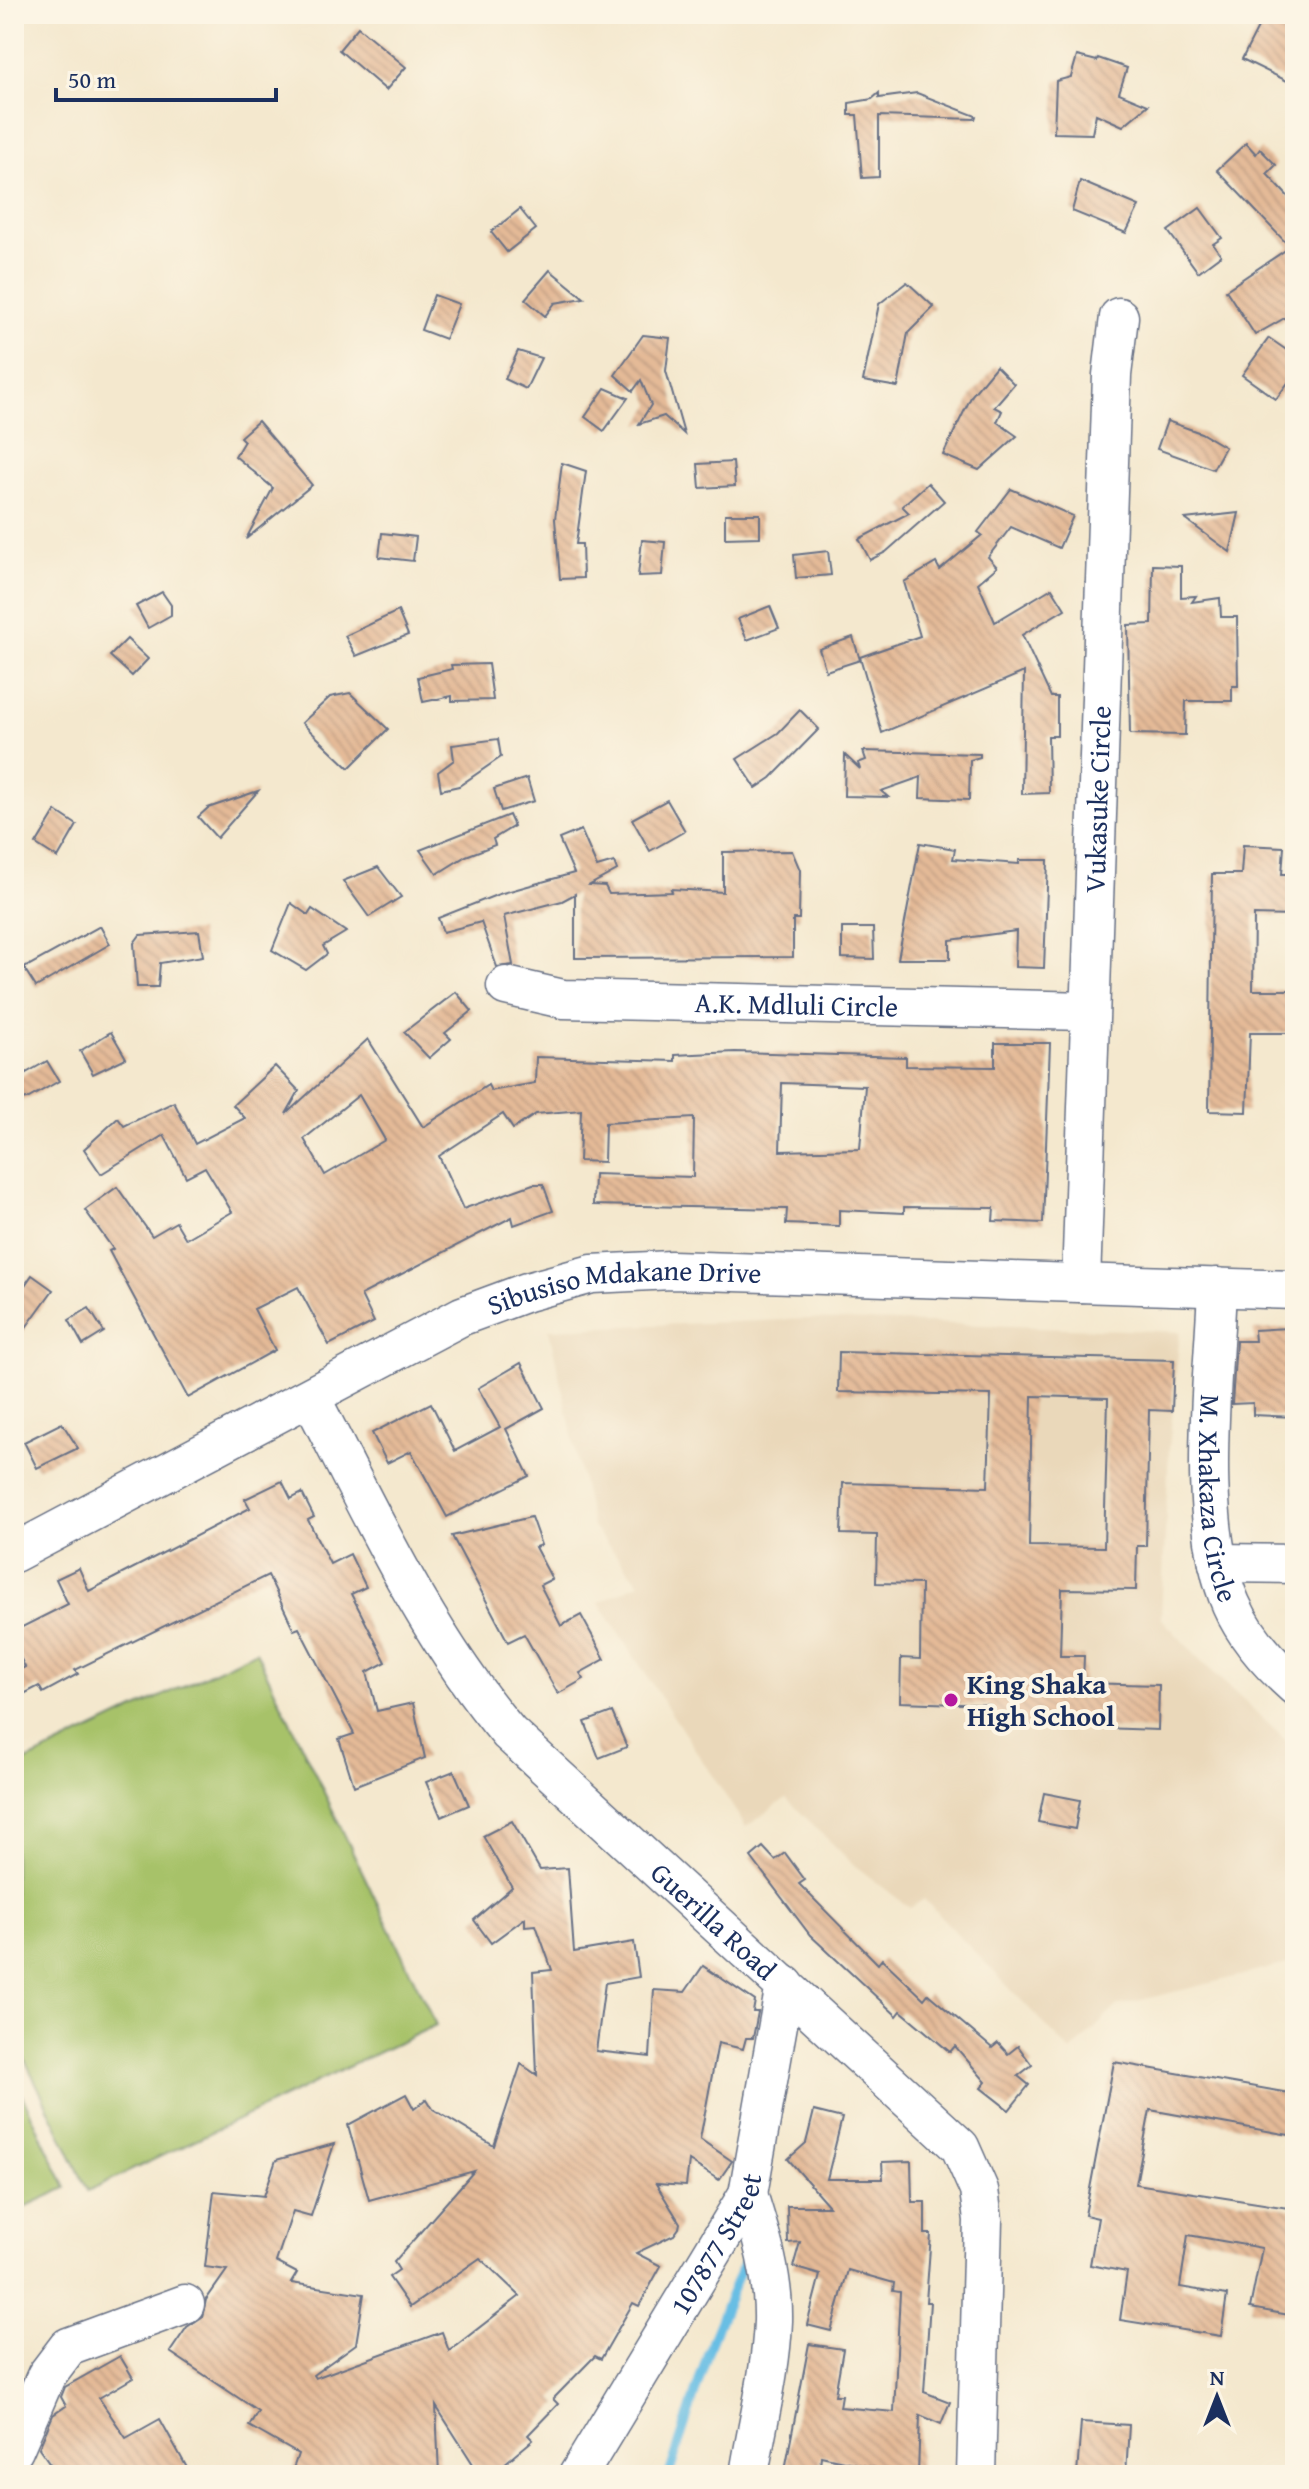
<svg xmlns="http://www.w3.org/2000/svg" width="1309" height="2489" font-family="'Gentium Book Plus',serif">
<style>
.built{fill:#ead8ba}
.grass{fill:#a7c269;stroke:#617864;stroke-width:2}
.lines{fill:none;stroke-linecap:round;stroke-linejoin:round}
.stream{stroke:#67bee4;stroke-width:9}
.building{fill:url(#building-back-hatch);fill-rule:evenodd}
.minor-casing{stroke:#677085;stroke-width:41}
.minor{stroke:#fff;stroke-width:38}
.poi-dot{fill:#b5179e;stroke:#fcf5e5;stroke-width:3}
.labels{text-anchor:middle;stroke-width:8;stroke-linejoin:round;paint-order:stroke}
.street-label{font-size:28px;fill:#1b2f5e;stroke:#fcf5e5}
.poi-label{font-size:28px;font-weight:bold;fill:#1b2f5e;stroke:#fcf5e5;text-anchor:start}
</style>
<defs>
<pattern id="building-back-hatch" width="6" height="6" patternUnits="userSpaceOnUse" patternTransform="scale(2)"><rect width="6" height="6" fill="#e4ba97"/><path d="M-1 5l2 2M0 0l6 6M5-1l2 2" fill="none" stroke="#c3a085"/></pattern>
</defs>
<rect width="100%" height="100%" fill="#fcf5e5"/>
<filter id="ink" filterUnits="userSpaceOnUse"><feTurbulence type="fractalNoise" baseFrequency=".0125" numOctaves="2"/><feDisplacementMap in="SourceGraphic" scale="16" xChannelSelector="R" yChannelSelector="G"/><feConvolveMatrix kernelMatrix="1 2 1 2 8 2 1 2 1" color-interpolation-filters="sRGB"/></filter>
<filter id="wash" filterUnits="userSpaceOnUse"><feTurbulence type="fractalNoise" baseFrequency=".006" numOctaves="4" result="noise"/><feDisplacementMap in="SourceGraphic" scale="32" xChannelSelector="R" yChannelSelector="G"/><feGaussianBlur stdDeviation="1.8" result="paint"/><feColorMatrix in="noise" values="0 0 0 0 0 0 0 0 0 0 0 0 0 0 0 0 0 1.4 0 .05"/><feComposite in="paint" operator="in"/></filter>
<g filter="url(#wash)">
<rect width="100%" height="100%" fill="#f4e8ce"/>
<path class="built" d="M810 1319 1180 1332 1169 1449 1161 1618 1203 1663 1295 1749V1962L1117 2006 1071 2052 924 1899 910 1908 853 1864 786 1798 746 1827 599 1603 640 1583 592 1526 549 1329Z"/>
<g class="grass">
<path d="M256 1651 436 2025 88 2191 14 2037V1767Z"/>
<path d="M14 2078 66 2188 14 2212Z"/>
</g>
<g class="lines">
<path class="stream" d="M669 2475 712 2340 745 2259"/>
</g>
<g id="blocks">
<g class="building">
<path d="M1265 14H1295V69L1289 82 1242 59Z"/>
<path d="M358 27 406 67 386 90 339 50Z"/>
<path d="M1077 56 1097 61 1098 58 1127 68 1119 93 1148 105 1123 126 1096 114 1092 134 1054 133 1056 81 1071 77Z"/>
<path d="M879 93V98L917 93 976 116 975 119 879 116V177L862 178 857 115H849V103L872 99Z"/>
<path d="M1246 143 1256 154 1260 149 1276 165 1267 174 1295 204V312L1255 335 1226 290 1290 247 1217 170Z"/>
<path d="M1080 181 1139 206 1126 233 1072 211Z"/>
<path d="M1200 208 1222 238 1213 244 1221 255 1198 272 1168 231Z"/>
<path d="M520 209 536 229 507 252 491 232Z"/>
<path d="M550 270 584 298 555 303 545 316 525 299Z"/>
<path d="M907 282 934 307 908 333 898 387 863 381 879 304Z"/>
<path d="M434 295 459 304 445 339 421 330Z"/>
<path d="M643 335 670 338 666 371 684 434 664 416 639 424 651 405 641 380 633 391 615 375Z"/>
<path d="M1269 338 1295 356V373L1276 399 1242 375Z"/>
<path d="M518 351 541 358 526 389 505 379Z"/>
<path d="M996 366 1014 384 994 407 1002 411 997 422 1017 436 979 470 943 455 972 395Z"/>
<path d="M605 388 628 398 604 431 585 417Z"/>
<path d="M258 421 312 485 246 539 273 488 235 456 244 441 240 437Z"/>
<path d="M1167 421 1201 433 1225 447 1213 469 1157 449Z"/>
<path d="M733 462 735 486 700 488 698 464Z"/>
<path d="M562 463 586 471 576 544H582L583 578 560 579 555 519Z"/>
<path d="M928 483 944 501 886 552 870 560 859 539 909 513 902 506Z"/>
<path d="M1011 489 1073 516 1059 548 1011 527 988 557 997 567 978 583 995 622 1052 588 1065 609 1022 635 1051 697H1057V736H1048L1049 793 1022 794 1024 672 882 733 860 657 920 636 904 582 936 563 940 570 982 535 978 532Z"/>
<path d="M1239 513 1230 552 1185 519Z"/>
<path d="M725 514H760V537L725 538Z"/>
<path d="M382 533 416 537 413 561 379 557Z"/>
<path d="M642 540 665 542 662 575 638 576Z"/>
<path d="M828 551 831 575 796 578 794 555Z"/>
<path d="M1153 565 1181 566V597L1196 596 1192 602 1220 598 1221 617H1237L1238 686H1232V701H1186L1185 735 1130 734 1128 625 1152 624Z"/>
<path d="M162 592 171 605V615L148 628 136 606Z"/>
<path d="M770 606 779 628 747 640 738 619Z"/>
<path d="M398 611 408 635 356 656 345 636Z"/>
<path d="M853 637 860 660 826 671 819 649Z"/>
<path d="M127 639 148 659 132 676 110 656Z"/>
<path d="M488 664 493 700 452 701V696L423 702 418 677 452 669 451 665Z"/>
<path d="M350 693 388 729 349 768 302 723 330 697Z"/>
<path d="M800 710 819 729 771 778 756 788 737 759 778 733Z"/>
<path d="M498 739 501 757 459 786 441 790 438 772 454 760 452 745Z"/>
<path d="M863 751 980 754V757L970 760 969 800 920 798 921 777 881 791 888 797 844 796 845 755 860 769 858 763 866 760Z"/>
<path d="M527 778 534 801 501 811 494 789Z"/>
<path d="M258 791 217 838 198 817 208 808Z"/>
<path d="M667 800 685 831 650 851 632 819Z"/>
<path d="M56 811 77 825 58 858 36 844Z"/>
<path d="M509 815 514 826 493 839 495 845 466 856 437 874 420 850Z"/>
<path d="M581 830 597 867 614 862 617 870 590 885 605 886 609 894 672 892 671 889 723 892V852L792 851 800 870 799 919H793V957L575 958V894L562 901 504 916 513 965 497 967 481 922 443 932 438 918 499 894 574 873 559 839Z"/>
<path d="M920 843 955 849 953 859 1019 864V860H1048L1044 968 1015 967 1016 931 950 940V959H898Z"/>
<path d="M1243 845 1284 847 1282 874H1295V916L1254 915 1253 990H1295V1033H1250L1247 1112 1209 1111 1212 874H1241Z"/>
<path d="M378 867 401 897 369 917 343 881Z"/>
<path d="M291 903 308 915 312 909 346 932 323 946 327 954 306 970 272 950Z"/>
<path d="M100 926 110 944 36 987 24 968Z"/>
<path d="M842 928H873L874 959 842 958Z"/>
<path d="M199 931 203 956 160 963 158 987H137L134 943 140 935Z"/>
<path d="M456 992 472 1011 445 1033 451 1039 429 1058 404 1032Z"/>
<path d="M111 1032 126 1058 93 1074 80 1051Z"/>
<path d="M368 1039 423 1127 488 1085 491 1091 535 1083 536 1057 675 1061V1055L735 1052 906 1057V1066L995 1067V1043H1050L1043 1223 993 1221 994 1208 904 1207V1213L839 1210V1226L786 1224 787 1209 593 1205 594 1174 693 1177 694 1118 605 1123 604 1162 579 1161 581 1110 536 1114 513 1129 503 1114 439 1156 463 1209 533 1184H543L553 1211 514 1225 512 1217 361 1295 374 1322 329 1345 298 1287 254 1309 275 1350 188 1398 109 1251 113 1249 85 1210 117 1187 152 1236 176 1222 186 1239 232 1212 205 1167 186 1177 164 1135 101 1174 84 1149 118 1118 124 1126 174 1102 195 1144 245 1118 233 1105 275 1066 299 1091 286 1114ZM782 1083 865 1086 860 1149 780 1151ZM359 1095 385 1140 325 1175 304 1139Z"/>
<path d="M47 1061 59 1081 27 1099 14 1101V1080Z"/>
<path d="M32 1275 53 1290 14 1344V1301Z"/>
<path d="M89 1308 104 1332 83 1345 69 1320Z"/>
<path d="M1288 1328 1289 1361H1295V1417L1253 1415V1403L1232 1404 1236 1341H1255L1254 1330Z"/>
<path d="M839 1352 1174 1360 1172 1411 1149 1410 1146 1546H1137L1136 1590 1062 1589 1060 1656H1084L1083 1683 1159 1685 1158 1730 989 1724 990 1705 900 1702 901 1658 920 1659 921 1584 876 1583 877 1535 841 1534 843 1483 988 1487 991 1395 838 1392ZM1032 1396 1108 1398 1104 1547 1029 1546Z"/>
<path d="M521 1363 544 1408 506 1429 529 1476 447 1517 411 1451 387 1463 372 1433 431 1403 455 1451 500 1427 478 1388Z"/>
<path d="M62 1423 78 1448 37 1468 24 1442Z"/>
<path d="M282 1481 291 1499 302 1493 314 1517 308 1520 330 1564 350 1554 366 1587 351 1594 386 1662 367 1672 377 1711 413 1703 425 1758 354 1786 339 1739 354 1734 299 1628 294 1630 268 1575 75 1670 78 1674 43 1693 39 1686 14 1699V1673L25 1667 14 1645V1631L68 1604 56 1579 79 1568 89 1591 250 1508 245 1499Z"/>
<path d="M531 1517 541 1545 535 1547 552 1579 540 1585 561 1626 581 1615 605 1659 580 1673 584 1679 558 1694 524 1634 508 1642 452 1536Z"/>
<path d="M612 1712 627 1747 599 1758 585 1722Z"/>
<path d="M454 1771 469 1805 441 1817 426 1782Z"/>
<path d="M1044 1793 1080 1800 1075 1829 1038 1822Z"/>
<path d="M512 1821 540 1870 568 1868 574 1952 634 1942 639 1977 605 1983 596 2051 650 2057 654 1990 685 1992 703 1966 755 2001 753 2012H758L753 2038H746L743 2049 718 2043 700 2139 732 2161 719 2180 689 2161 686 2186 656 2184 680 2223 679 2228 674 2235 636 2253 661 2266 639 2306 633 2303 601 2359 595 2356 553 2399 558 2404 528 2435 533 2440 503 2465 480 2475 436 2406 439 2475H291L298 2454 249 2426 258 2411 170 2352 187 2327 202 2317 206 2300 227 2270 205 2267 214 2191 264 2196 276 2160 334 2144 311 2216 293 2211 276 2262 297 2273 291 2283 364 2294 356 2344 313 2375 315 2378 442 2332 449 2351 520 2296 480 2258 410 2307 389 2277 399 2270 394 2262 474 2171 369 2200 348 2125 406 2094 414 2109 427 2099 433 2109 494 2146 521 2064 537 2075 533 1972 552 1970 536 1925 525 1926V1918L491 1943 474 1920 512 1887 483 1836Z"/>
<path d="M763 1847 775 1860 785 1853 805 1880 799 1884 878 1964 882 1959 924 1999 928 1994 992 2048 998 2043 1008 2054 1018 2046 1032 2065 1018 2076 1029 2085 1009 2110 981 2088 986 2082 955 2046 950 2052 901 2011 897 2016 810 1935 751 1857Z"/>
<path d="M1114 2062 1295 2094V2136L1150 2110 1136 2184 1295 2209V2316L1250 2308 1262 2248 1188 2235 1180 2287 1227 2295 1221 2336 1120 2320 1127 2272 1090 2265 1098 2218 1085 2215Z"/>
<path d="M814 2111 842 2118 827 2179H883L882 2162 911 2161 912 2202H925V2234H931L926 2302H930L924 2392 950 2402 941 2424 920 2415 918 2475H889V2471L821 2456 819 2475H784L809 2344 843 2349 835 2395H842L840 2407 894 2412 900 2292 893 2291 894 2283 848 2270 831 2331 807 2325 820 2275 793 2267 800 2242 788 2243 787 2206H829L788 2159 806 2143Z"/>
<path d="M120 2356 133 2378 99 2398 126 2438 160 2419 191 2475H58L39 2448 53 2415 66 2406 61 2397 65 2387Z"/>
<path d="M1081 2422 1129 2425 1126 2475H1077Z"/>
</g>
</g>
</g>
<g filter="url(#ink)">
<use href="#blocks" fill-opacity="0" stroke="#677085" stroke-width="2"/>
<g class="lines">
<g class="minor-casing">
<g id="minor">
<path id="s1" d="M506 986 563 999 1089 1011"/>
<path id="s2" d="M1081 1283 1112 375 1119 317"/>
<path id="s3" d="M1217 1287C1214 1379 1194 1520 1231 1604 1245 1636 1270 1664 1295 1686"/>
<path id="s4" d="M311 1398C370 1512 426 1635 509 1733L960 2147 979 2190 983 2220 976 2475"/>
<path id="s5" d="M14 1553 462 1316 527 1292 592 1274 671 1270 1295 1290"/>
<path d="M1218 1563 1295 1564"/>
<path d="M748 2194C761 2235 774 2277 773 2321 771 2373 757 2424 749 2475"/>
<path d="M14 2450 46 2376 68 2347 185 2304"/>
<path id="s6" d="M578 2475 748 2194 785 1985"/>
</g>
</g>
<use href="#minor" class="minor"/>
</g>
</g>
<circle class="poi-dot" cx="951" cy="1700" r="8"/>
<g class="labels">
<g class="street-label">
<text dy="10" stroke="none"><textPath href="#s2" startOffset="484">Vukasuke Circle</textPath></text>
<text dy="10" stroke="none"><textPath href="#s1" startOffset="292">A.K. Mdluli Circle</textPath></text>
<text dy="10" stroke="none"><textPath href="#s5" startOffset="674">Sibusiso Mdakane Drive</textPath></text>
<text dy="10" stroke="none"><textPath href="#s3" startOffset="212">M. Xhakaza Circle</textPath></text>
<text dy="10" stroke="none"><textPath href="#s4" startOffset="668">Guerilla Road</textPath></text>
<text dy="10" stroke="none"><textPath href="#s6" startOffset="270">107877 Street</textPath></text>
</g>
<g class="poi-label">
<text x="967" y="1694">King Shaka<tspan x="967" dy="32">High School</tspan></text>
</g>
</g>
<rect width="1309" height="2489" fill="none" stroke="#fcf5e5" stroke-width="48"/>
<g transform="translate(1217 2397)" stroke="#fcf5e5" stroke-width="6" paint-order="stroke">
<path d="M0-6L14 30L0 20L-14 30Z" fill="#1b2f5e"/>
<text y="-12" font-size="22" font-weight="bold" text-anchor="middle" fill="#1b2f5e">N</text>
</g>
<path d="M56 88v12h220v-12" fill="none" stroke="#1b2f5e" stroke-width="4"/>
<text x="68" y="88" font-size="24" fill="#1b2f5e" stroke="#fcf5e5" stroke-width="6" paint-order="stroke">50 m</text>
</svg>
